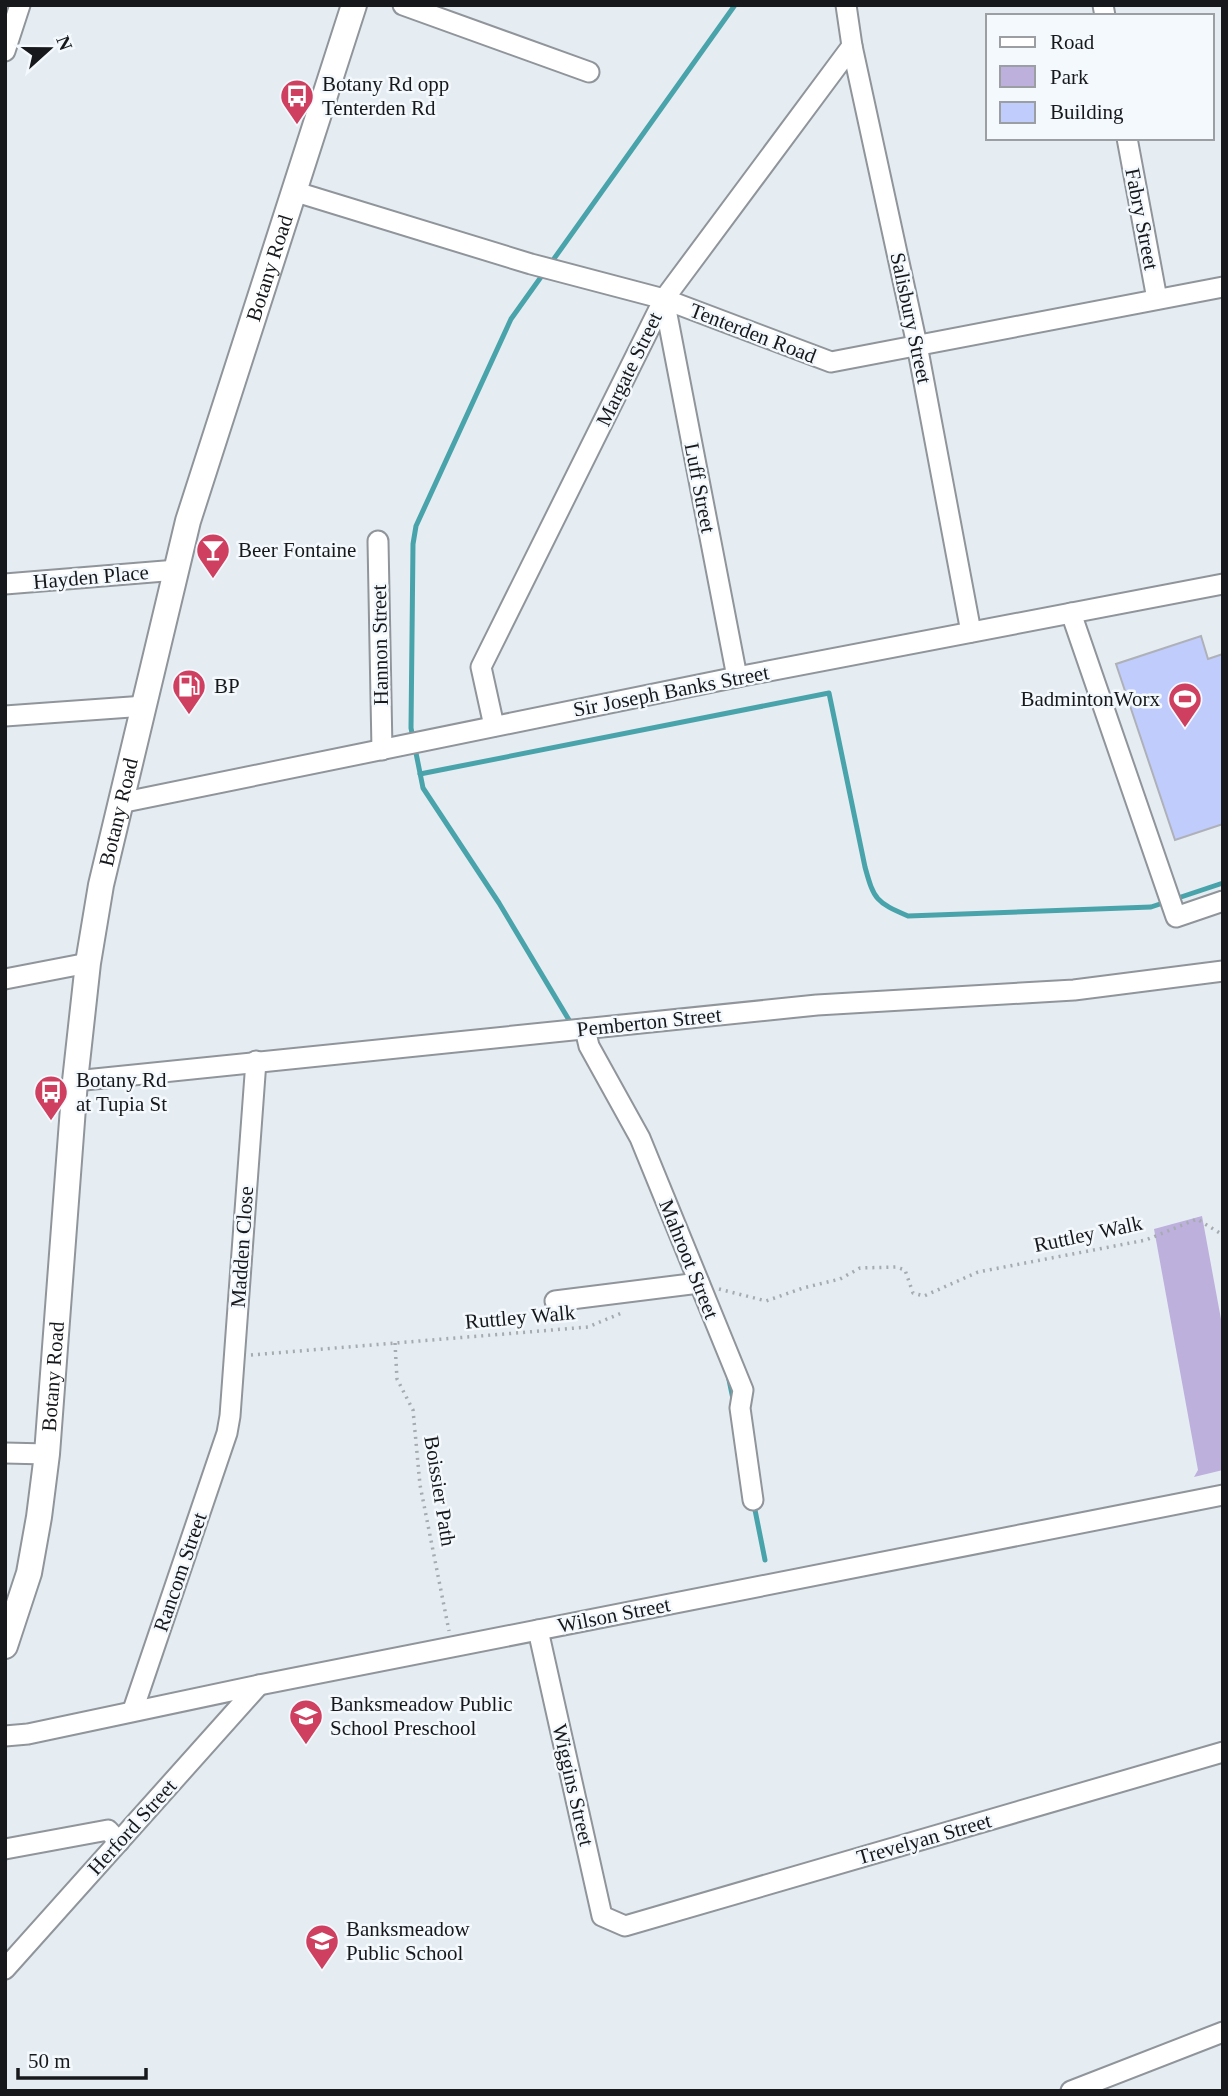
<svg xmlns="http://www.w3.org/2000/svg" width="1228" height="2096" font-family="'Times New Roman',serif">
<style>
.green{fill:#bdb0dd}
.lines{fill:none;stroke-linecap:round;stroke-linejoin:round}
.stream{stroke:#49a3aa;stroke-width:5}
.building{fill:#c0ccfc;stroke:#aeb1b8;stroke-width:2}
.minor-casing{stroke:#8f959b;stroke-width:23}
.major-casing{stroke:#8f959b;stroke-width:28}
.path{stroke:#a6abb0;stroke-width:3.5;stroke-dasharray:2 5;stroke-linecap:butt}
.minor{stroke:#fff;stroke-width:19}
.major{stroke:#fff;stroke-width:24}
.labels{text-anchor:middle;stroke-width:5;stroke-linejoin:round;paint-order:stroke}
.poi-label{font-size:21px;fill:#16181b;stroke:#f4f9fe;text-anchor:start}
.street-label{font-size:21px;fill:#16181b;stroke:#f4f9fe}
</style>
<rect width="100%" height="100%" fill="#e5ecf2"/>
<path class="green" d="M1202 1216 1223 1330V1470L1194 1477 1198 1470 1154 1229Z"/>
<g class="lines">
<g class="stream">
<path d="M420 774 829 693 865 867C874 900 876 902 908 916L1151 907 1223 883"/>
<path d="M572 1025 499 903 423 788 411 728 413 544 416 526 511 319 735 5"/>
<path d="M728 1375 733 1399"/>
<path d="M754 1505 765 1560"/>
</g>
</g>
<path class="building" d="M1201 636 1208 659 1223 654V824L1175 840 1116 664Z"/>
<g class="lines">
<g class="minor-casing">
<g id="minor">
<path d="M403 5 589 72"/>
<path d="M846 5 852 46 917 345 971 632"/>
<path d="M1103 5 1105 16"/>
<path d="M5 51 20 5"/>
<path d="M1127 138 1157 299"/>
<path d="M293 191 531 264 664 299 831 362 1223 287"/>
<path d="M664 299 737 677"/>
<path d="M378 541 382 750"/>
<path d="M5 584 177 570"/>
<path d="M1071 613 1176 917 1223 901"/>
<path d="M5 716 145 706"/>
<path d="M494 726 481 667 664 299 852 46"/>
<path d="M120 803 737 677 1223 584"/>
<path d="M5 979 88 963"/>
<path d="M585 1029 589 1046 640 1138 743 1390 740 1408 753 1500"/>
<path d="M75 1081 817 1005 1074 990 1223 971"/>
<path d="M555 1301 699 1283"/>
<path d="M5 1453 47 1454"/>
<path d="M538 1630 602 1916 625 1926 1223 1752"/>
<path d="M133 1710 227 1433 230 1416 256 1061"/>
<path d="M5 1736 28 1734 259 1685 1223 1495"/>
<path d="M5 1849 108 1830 119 1842"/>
<path d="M5 1969 259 1685"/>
<path d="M1071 2091 1223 2032"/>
</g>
</g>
<g class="major-casing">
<g id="major">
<path id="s1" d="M5 1646 29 1573 39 1517 47 1454 75 1081 88 963 101 885 188 521 354 5"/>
</g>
</g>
<g class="path">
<path d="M719 1289 766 1301 803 1288 840 1279 860 1268 896 1267 905 1270 913 1293 924 1296 978 1272 1146 1240 1197 1219 1223 1235"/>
<path d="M395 1343 397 1379 413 1410 420 1485 449 1631"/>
<path d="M251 1355 588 1327 624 1312"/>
</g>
<use href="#minor" class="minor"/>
<use href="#major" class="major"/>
</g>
<defs>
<g id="bus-pin" transform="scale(1.75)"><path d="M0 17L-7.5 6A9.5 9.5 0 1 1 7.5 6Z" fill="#cf3f5f" stroke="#f4f9fe"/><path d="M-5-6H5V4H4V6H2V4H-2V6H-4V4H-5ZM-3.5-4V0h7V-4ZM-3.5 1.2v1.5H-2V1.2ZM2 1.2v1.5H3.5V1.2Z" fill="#fff"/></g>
<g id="bar-pin" transform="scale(1.75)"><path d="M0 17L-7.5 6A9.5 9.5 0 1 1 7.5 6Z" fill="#cf3f5f" stroke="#f4f9fe"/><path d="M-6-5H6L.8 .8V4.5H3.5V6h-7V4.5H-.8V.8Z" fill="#fff"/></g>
<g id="fuel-pin" transform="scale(1.75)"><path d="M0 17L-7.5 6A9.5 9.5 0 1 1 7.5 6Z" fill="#cf3f5f" stroke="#f4f9fe"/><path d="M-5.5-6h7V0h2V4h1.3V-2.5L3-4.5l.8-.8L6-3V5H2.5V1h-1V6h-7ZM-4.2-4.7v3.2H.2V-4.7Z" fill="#fff"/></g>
<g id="stadium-pin" transform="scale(1.75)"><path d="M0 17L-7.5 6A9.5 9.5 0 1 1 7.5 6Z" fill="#cf3f5f" stroke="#f4f9fe"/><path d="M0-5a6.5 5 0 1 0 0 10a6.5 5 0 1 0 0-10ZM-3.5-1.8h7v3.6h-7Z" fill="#fff"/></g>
<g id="school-pin" transform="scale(1.75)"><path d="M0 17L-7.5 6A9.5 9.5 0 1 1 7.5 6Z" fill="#cf3f5f" stroke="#f4f9fe"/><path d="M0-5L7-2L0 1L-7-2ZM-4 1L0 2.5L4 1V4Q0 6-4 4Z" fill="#fff"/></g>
</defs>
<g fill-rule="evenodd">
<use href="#bus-pin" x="297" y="96"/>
<use href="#bar-pin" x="213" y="550"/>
<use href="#fuel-pin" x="189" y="686"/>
<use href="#stadium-pin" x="1185" y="699"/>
<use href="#bus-pin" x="51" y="1092"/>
<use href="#school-pin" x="306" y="1716"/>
<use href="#school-pin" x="322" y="1941"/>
</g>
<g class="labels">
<g class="poi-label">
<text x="322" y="91">Botany Rd opp<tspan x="322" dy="24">Tenterden Rd</tspan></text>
<text x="238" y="557">Beer Fontaine</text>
<text x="214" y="693">BP</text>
<text x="1160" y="706" text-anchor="end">BadmintonWorx</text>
<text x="76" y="1087">Botany Rd<tspan x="76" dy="24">at Tupia St</tspan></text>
<text x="330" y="1711">Banksmeadow Public<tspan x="330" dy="24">School Preschool</tspan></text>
<text x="346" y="1936">Banksmeadow<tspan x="346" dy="24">Public School</tspan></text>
</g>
<g class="street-label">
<text transform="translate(1142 219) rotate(79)" y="7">Fabry Street</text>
<text dy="7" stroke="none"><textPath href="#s1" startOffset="1409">Botany Road</textPath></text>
<text transform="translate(911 318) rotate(78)" y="7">Salisbury Street</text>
<text transform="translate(753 333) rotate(21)" y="7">Tenterden Road</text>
<text transform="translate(629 369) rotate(-64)" y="7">Margate Street</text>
<text transform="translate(700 488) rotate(79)" y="7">Luff Street</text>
<text transform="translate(91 577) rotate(-5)" y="7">Hayden Place</text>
<text transform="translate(380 645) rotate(-91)" y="7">Hannon Street</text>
<text transform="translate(671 691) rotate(-11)" y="7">Sir Joseph Banks Street</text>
<text dy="7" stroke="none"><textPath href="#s1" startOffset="844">Botany Road</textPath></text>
<text transform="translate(649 1022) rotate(-6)" y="7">Pemberton Street</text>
<text transform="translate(1088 1234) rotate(-12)" y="7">Ruttley Walk</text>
<text transform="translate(242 1247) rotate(-86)" y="7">Madden Close</text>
<text transform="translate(689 1259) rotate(68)" y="7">Mahroot Street</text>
<text transform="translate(520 1317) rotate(-5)" y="7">Ruttley Walk</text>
<text dy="7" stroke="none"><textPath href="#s1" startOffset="275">Botany Road</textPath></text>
<text transform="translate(440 1491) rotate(81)" y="7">Boissier Path</text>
<text transform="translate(180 1572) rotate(-71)" y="7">Rancom Street</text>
<text transform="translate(614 1615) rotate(-11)" y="7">Wilson Street</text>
<text transform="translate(573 1785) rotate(77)" y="7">Wiggins Street</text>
<text transform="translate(132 1827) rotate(-48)" y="7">Herford Street</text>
<text transform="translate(924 1839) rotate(-16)" y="7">Trevelyan Street</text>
</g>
</g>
<rect width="1228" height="2096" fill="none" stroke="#16181b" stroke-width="14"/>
<rect x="986" y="14" width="228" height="126" fill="#f4f9fe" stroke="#9b9fa3" stroke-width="2"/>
<rect x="1000" y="37" width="35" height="10" fill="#ffffff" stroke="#9b9fa3" stroke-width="2"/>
<text x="1050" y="49" font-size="21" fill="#16181b">Road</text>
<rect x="1000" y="66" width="35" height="21" fill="#bdb0dd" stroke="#9b9fa3" stroke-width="2"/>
<text x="1050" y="84" font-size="21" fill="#16181b">Park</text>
<rect x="1000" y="102" width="35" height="21" fill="#c0ccfc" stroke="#9b9fa3" stroke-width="2"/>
<text x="1050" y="119" font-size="21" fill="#16181b">Building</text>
<g transform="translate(49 49) rotate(69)" stroke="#f4f9fe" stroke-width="5" paint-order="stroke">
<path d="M0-5L12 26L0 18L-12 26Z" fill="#16181b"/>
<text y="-10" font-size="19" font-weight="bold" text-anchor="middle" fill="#16181b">N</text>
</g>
<path d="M18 2068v10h128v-10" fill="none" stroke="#16181b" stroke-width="3.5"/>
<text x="28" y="2068" font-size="21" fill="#16181b" stroke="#f4f9fe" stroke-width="5" paint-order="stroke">50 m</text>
</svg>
